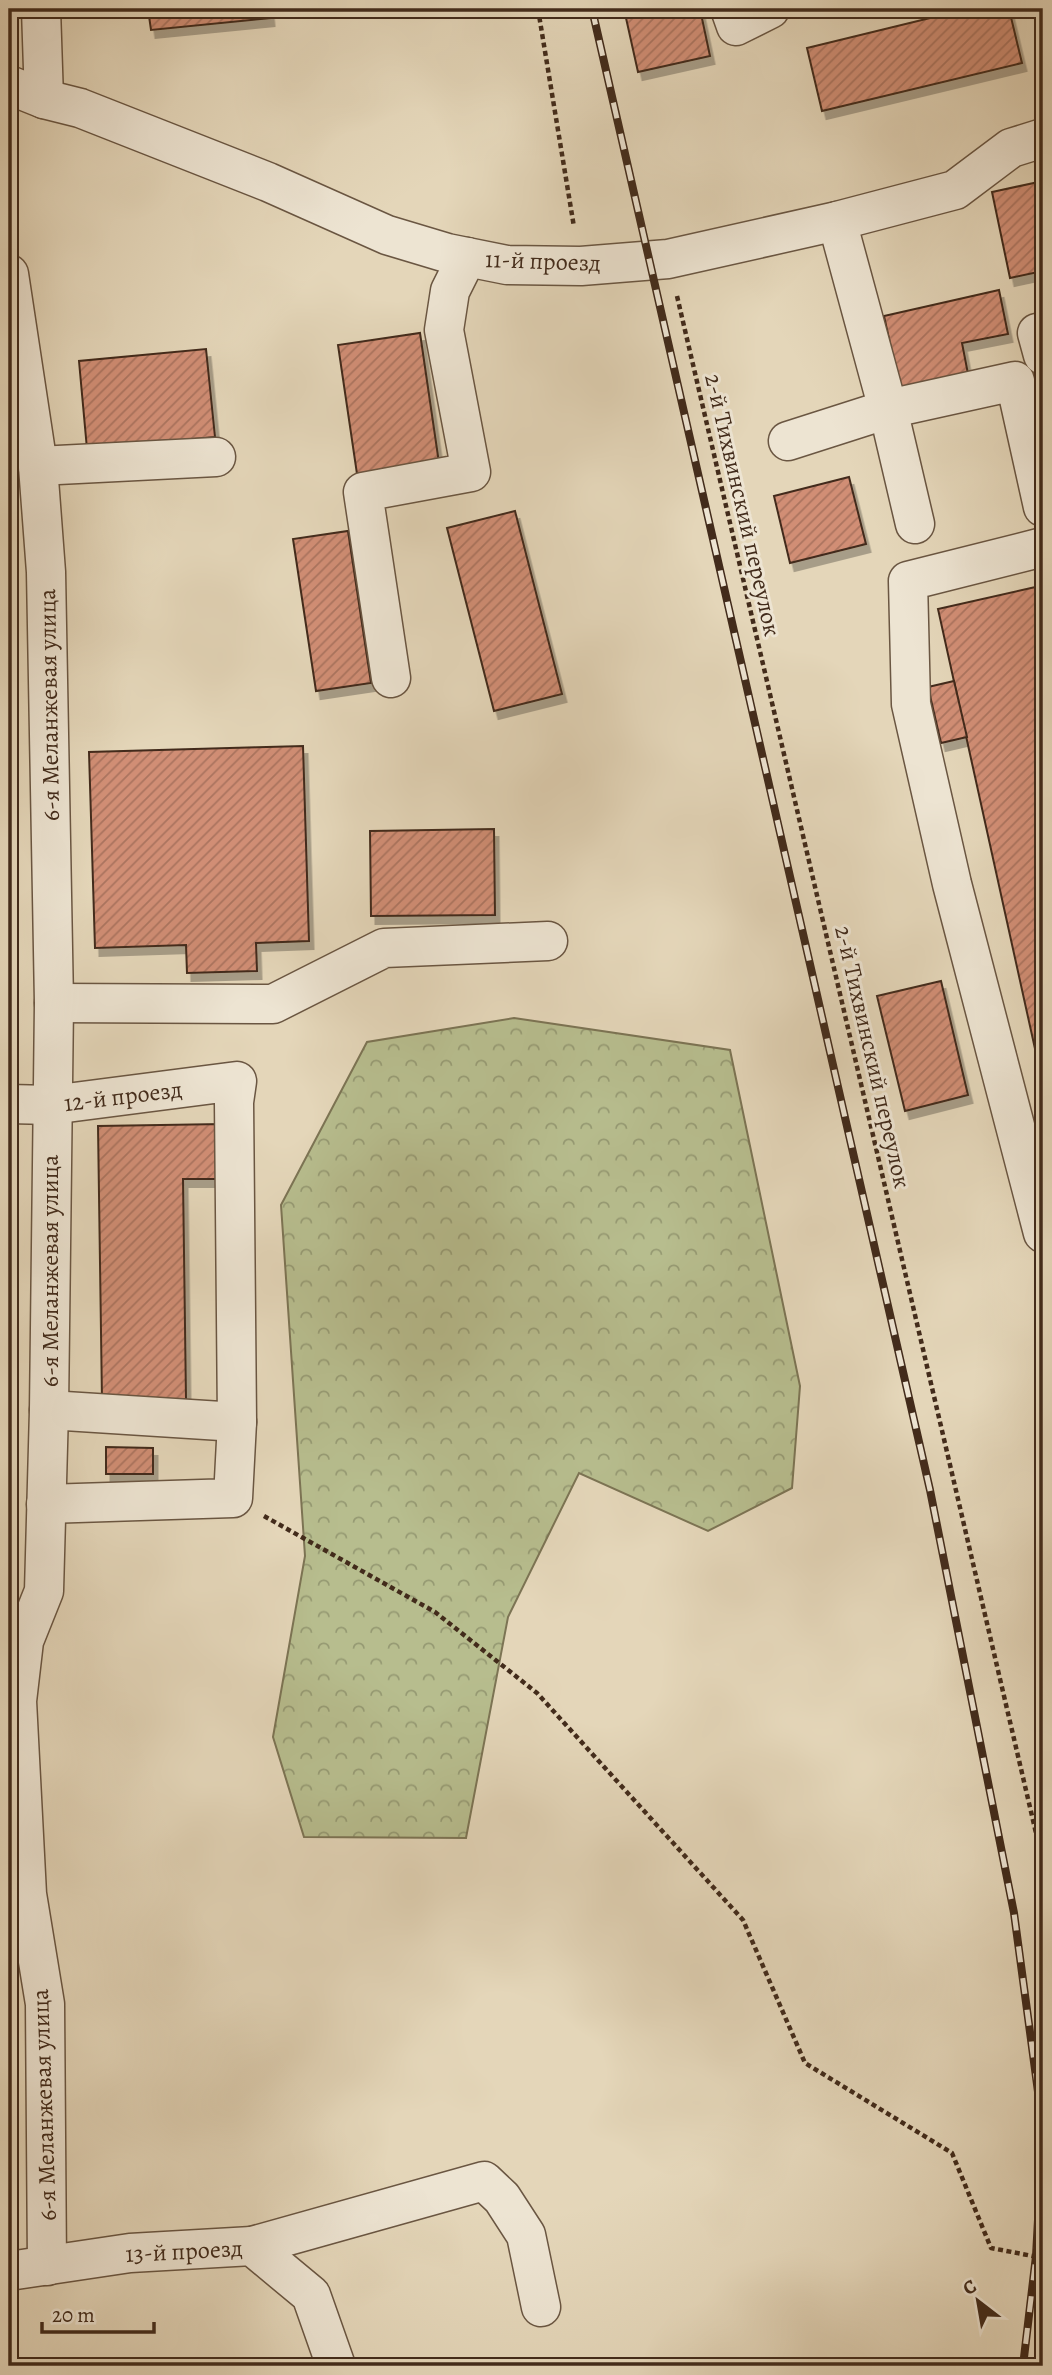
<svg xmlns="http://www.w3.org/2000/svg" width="1052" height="2375" font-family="Alegreya,serif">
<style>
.forest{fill:url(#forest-crowns);stroke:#7c7454;stroke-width:2}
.building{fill:url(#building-hatch);stroke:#422b1b;stroke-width:2;filter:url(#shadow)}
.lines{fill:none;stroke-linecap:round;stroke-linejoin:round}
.minor-casing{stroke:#6a5642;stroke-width:41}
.path{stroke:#422b1b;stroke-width:4.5;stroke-dasharray:5 3.5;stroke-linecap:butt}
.minor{stroke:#ede4d2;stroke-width:38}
.rail-casing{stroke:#422b1b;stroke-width:8}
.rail{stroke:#ede4d2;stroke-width:5;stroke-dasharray:16;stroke-linecap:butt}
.labels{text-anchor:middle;stroke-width:6;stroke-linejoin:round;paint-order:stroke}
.street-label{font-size:24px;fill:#422b1b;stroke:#ede4d2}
</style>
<defs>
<pattern id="forest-crowns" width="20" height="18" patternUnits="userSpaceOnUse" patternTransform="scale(1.75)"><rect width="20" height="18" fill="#b7bd8e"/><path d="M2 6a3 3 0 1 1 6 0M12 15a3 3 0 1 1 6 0" fill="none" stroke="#969a73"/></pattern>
<pattern id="building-hatch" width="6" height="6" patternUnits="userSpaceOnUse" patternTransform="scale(1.75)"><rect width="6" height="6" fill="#d18e75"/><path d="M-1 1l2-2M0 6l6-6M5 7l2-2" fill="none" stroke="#ab745f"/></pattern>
<filter id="shadow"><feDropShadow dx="4.5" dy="8" stdDeviation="0" flood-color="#0004"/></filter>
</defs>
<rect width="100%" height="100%" fill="#e4d6b9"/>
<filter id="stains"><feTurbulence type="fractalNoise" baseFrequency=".00286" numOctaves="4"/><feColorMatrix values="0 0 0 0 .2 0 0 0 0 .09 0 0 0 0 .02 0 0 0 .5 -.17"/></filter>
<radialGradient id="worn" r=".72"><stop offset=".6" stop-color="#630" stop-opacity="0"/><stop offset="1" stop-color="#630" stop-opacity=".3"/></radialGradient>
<path class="forest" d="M514 1018 730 1050 800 1386 792 1488 708 1531 579 1473 508 1617 466 1838 304 1837 273 1737 305 1556 281 1205 367 1042Z"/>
<g class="building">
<path d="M148 9H269L270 18 151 30Z"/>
<path d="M624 9H700L710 56 638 72Z"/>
<path d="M967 9H1009L1022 63 822 111 807 48Z"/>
<path d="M1043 181V271L1010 278 992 192Z"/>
<path d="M999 290 1008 334 962 343 969 379 901 394 884 316Z"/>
<path d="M420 333 439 463 357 474 338 345Z"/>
<path d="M206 349 215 437 87 449 79 361Z"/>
<path d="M849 477 866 544 790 563 774 496Z"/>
<path d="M515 511 562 694 494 711 447 528Z"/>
<path d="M348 531 371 683 316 691 293 539Z"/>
<path d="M1040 586 1043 599V1085L938 609Z"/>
<path d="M954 681 967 737 941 743 928 687Z"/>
<path d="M303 746 309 941 256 943 257 971 187 973 186 945 95 948 89 752Z"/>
<path d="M494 829 495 915 371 916 370 831Z"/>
<path d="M941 981 968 1095 905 1111 877 996Z"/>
<path d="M223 1124 224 1179H183L186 1399 102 1400 98 1126Z"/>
<path d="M106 1447 153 1448V1474H106Z"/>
</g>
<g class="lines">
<g class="minor-casing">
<g id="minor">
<path d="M41 9 44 99"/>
<path d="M730 9 736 26 770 9"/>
<path d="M9 85 44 99 80 108 268 182 387 235 447 253 507 265 581 266 668 259 837 221 955 190 1011 148 1043 138"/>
<path d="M9 274 38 466 46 572 54 1003 49 1410 44 1591 24 1641 17 1701 27 1894 45 2004 47 2266"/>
<path d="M1043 332 1037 333 1043 355"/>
<path d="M788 441 888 409 837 221"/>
<path d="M38 466 216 457"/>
<path d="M915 524 888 409 1015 381 1043 507"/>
<path d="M1043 547 908 581 911 704 952 884 1043 1233"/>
<path d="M391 678 363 492 471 472 444 330 450 291 467 257"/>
<path d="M54 1003 273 1004 384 948 548 941"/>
<path d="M9 1104 51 1105 237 1081 234 1102 237 1422 49 1410"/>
<path d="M46 1504 233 1498 237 1422"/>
<path d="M252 2246 484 2181 502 2198 526 2235 541 2307"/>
<path d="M9 2271 130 2253 252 2246 311 2295 336 2366"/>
</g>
</g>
<g class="path">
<path d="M538 9 574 227"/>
<path d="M677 296 1043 1863"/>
<path d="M264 1516 435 1612 537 1693 743 1920 805 2063 952 2153 991 2248 1043 2258"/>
</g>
<use href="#minor" class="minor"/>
<g class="rail-casing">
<path id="rail" d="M592 9 930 1490 1014 1913 1043 2129 1036 2256 1023 2366"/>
</g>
<use href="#rail" class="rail"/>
</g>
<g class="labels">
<g class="street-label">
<text transform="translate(543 261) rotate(2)" y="8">11-й проезд</text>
<text transform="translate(743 505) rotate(77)" y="8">2-й Тихвинский переулок</text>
<text transform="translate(49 705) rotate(-91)" y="8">6-я Меланжевая улица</text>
<text transform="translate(873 1057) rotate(77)" y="8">2-й Тихвинский переулок</text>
<text transform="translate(123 1096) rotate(-7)" y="8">12-й проезд</text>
<text transform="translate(50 1271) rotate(-90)" y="8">6-я Меланжевая улица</text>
<text transform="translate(44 2105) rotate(-92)" y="8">6-я Меланжевая улица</text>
<text transform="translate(184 2251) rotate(-3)" y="8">13-й проезд</text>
</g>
</g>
<rect width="1052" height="2375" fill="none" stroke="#e4d6b9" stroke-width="35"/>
<rect x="10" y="10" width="1031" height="2354" fill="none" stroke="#422b1b" stroke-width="3.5"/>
<rect x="18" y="18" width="1017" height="2340" fill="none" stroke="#422b1b" stroke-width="2"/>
<g transform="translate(978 2301) rotate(329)" stroke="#ede4d2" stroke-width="5" paint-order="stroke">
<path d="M0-5L12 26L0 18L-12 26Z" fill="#422b1b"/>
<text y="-10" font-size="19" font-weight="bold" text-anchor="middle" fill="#422b1b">С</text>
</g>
<path d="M42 2322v10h112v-10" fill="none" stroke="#422b1b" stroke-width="3.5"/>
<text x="52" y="2322" font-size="21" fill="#422b1b" stroke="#ede4d2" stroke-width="5" paint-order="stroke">20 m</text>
<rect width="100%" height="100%" filter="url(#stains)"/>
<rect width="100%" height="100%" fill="url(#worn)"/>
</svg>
